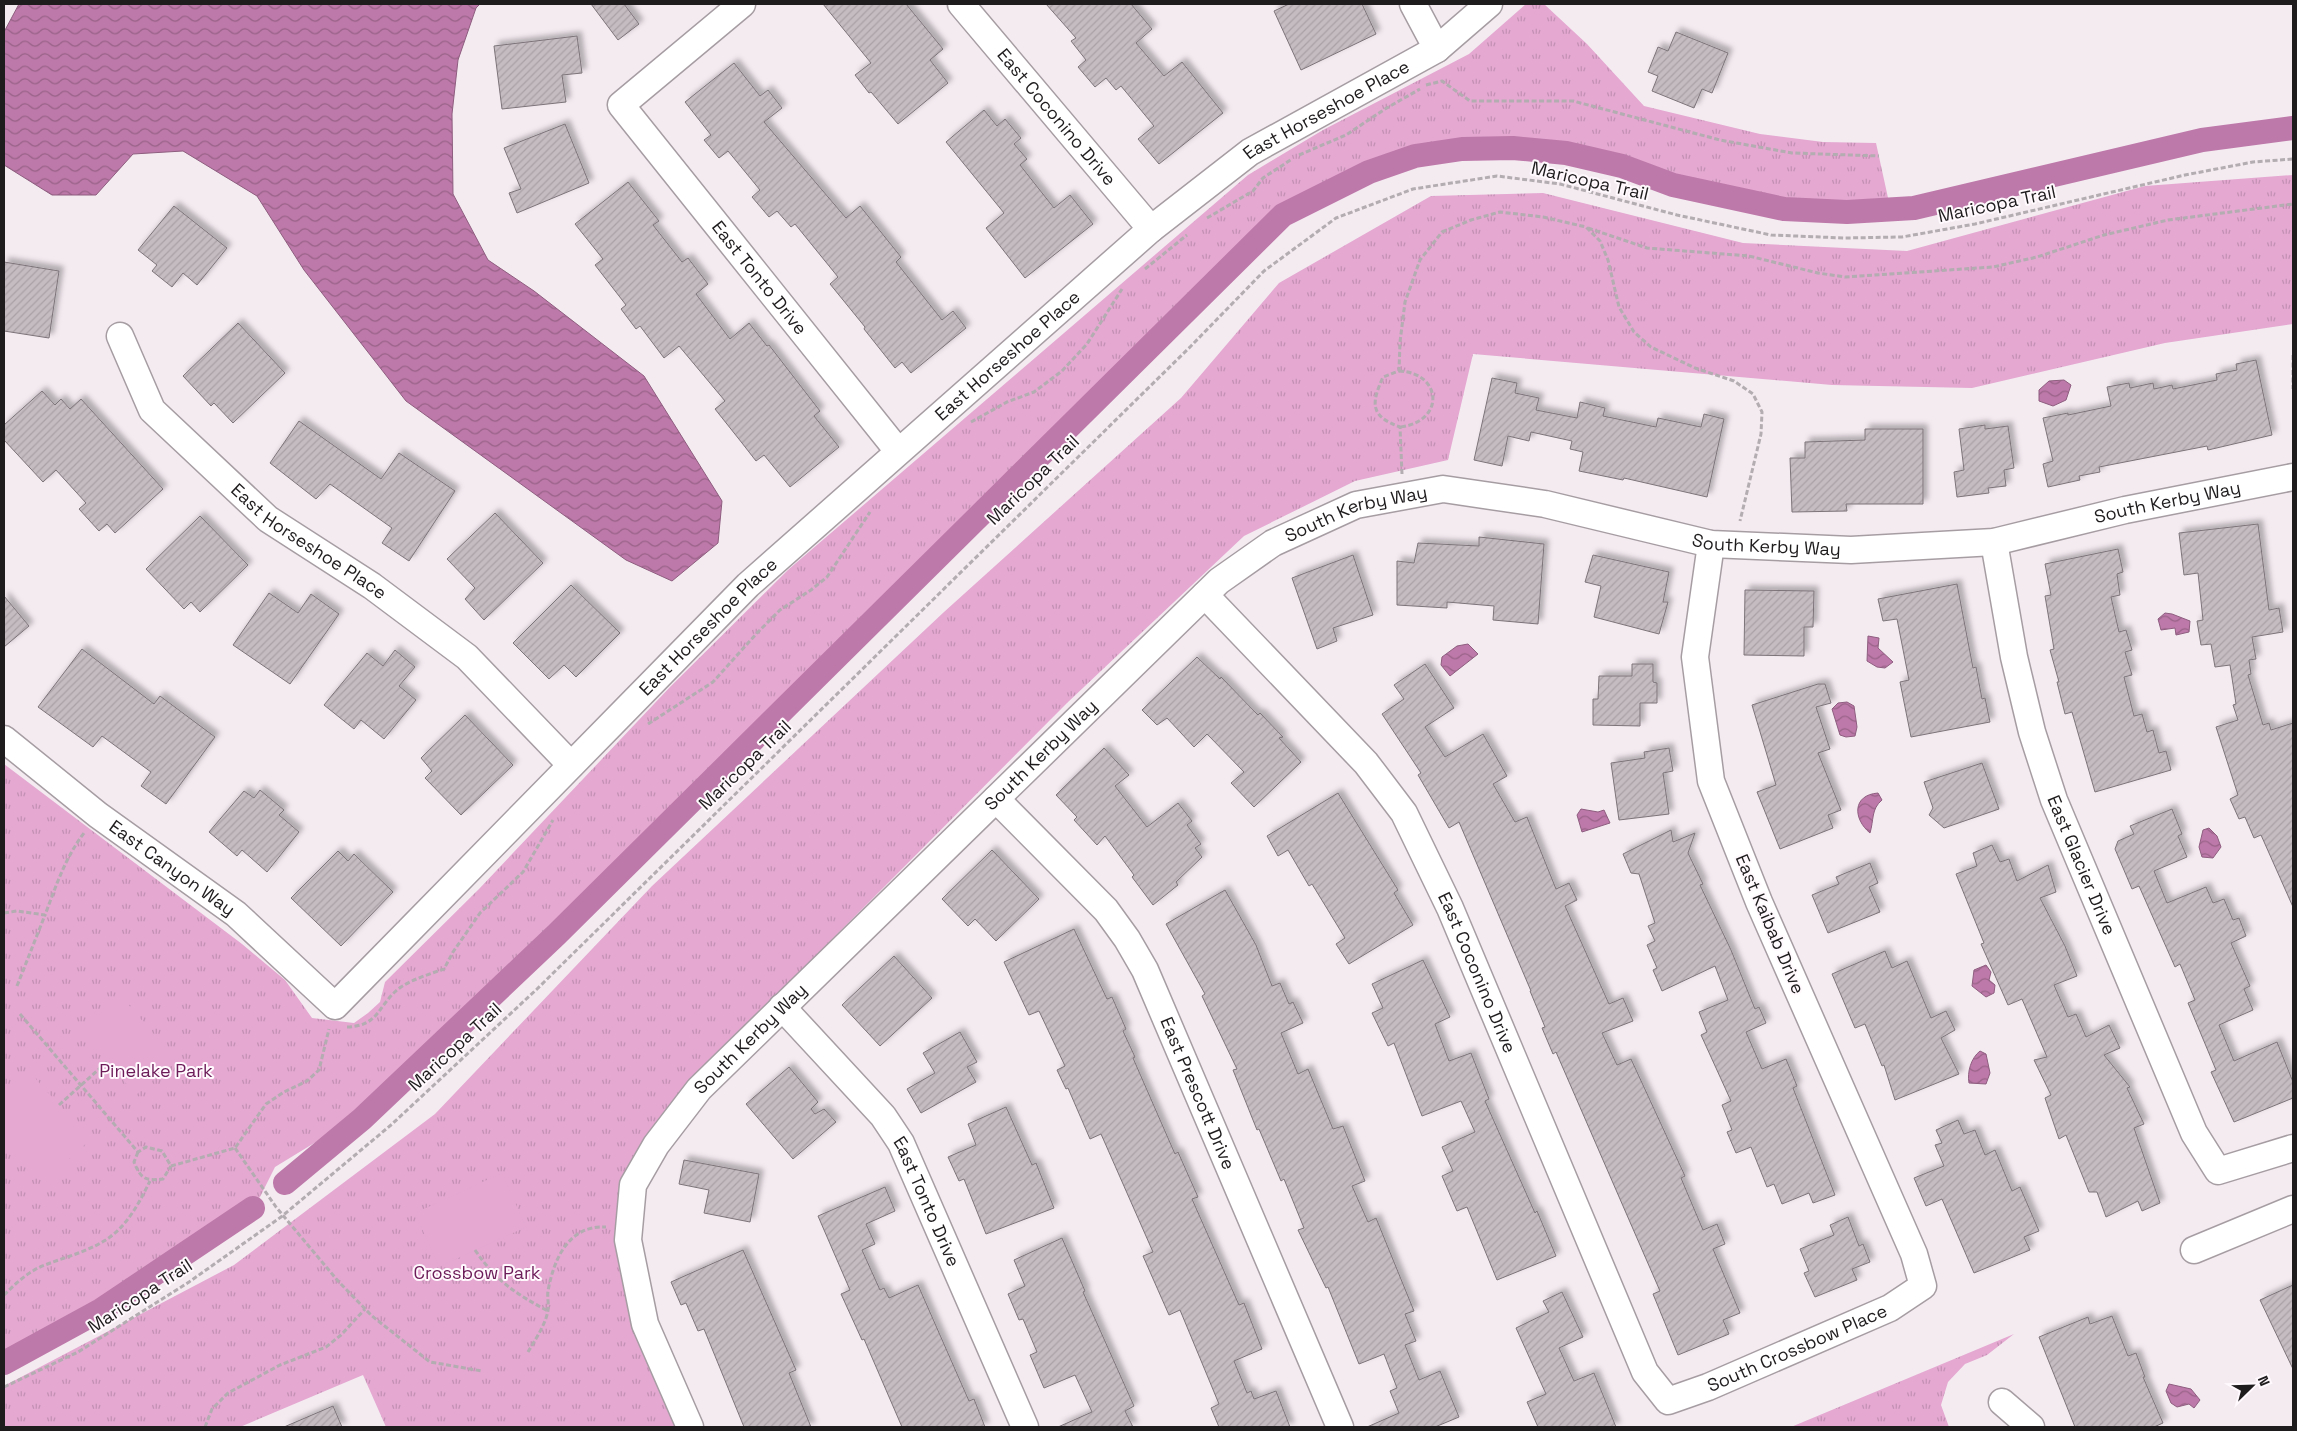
<svg xmlns="http://www.w3.org/2000/svg" width="2297" height="1431" font-family="'Space Grotesk',sans-serif">
<style>
.park{fill:url(#park-tufts)}
.garden{fill:#e4a8d1}
.water{fill:url(#water-waves);stroke:#8e5d7f}
.lines{fill:none;stroke-linecap:round;stroke-linejoin:round}
.canal{stroke:#bd79a9;stroke-width:24}
.building{fill:url(#building-hatch);stroke:#7c7479;filter:url(#shadow)}
.minor-casing{stroke:#a69da3;stroke-width:29}
.path{stroke:#b3acb0;stroke-width:3;stroke-dasharray:5 2.5;stroke-linecap:butt}
.minor{stroke:#fff;stroke-width:26}
.labels{text-anchor:middle;stroke-width:4;stroke-linejoin:round;paint-order:stroke}
.street-label{font-size:18px;fill:#1f1c1e;stroke:#fff9fd}
.park-label{font-size:18px;fill:#6c1b59;stroke:#fff9fd}
</style>
<defs>
<pattern id="park-tufts" width="24" height="20" patternUnits="userSpaceOnUse" patternTransform="scale(1.25)"><rect width="24" height="20" fill="#e4a8d1"/><path d="M3 7l-1-3M5 7V3M7 7l1-3M15 17l-1-3M17 17v-4M19 17l1-3" fill="none" stroke="#c390b3"/></pattern>
<pattern id="water-waves" width="16" height="10" patternUnits="userSpaceOnUse" patternTransform="scale(1.25)"><rect width="16" height="10" fill="#bd79a9"/><path d="M0 5q4-4 8 0t8 0" fill="none" stroke="#996289"/></pattern>
<pattern id="building-hatch" width="6" height="6" patternUnits="userSpaceOnUse" patternTransform="scale(1.25)"><rect width="6" height="6" fill="#c5bcc2"/><path d="M-1 1l2-2M0 6l6-6M5 7l2-2" fill="none" stroke="#a9a1a6"/></pattern>
<filter id="shadow"><feDropShadow dx="4.5" dy="-4.5" stdDeviation="2.5" flood-color="#0004"/></filter>
</defs>
<rect width="100%" height="100%" fill="#f4ebf1"/>
<g class="park">
<path d="M1526 4H1544L1587 44 1644 106 1760 134 1823 142 1876 143 1890 207 1836 209 1785 205 1701 186 1603 156 1556 148 1510 144 1437 148 1403 155 1371 167 1327 187 1286 211 1225 266 501 979 352 1120 275 1167 260 1197 215 1228 86 1312 4 1357V764L242 944 285 980 312 1018 354 1023 368 1013 380 1002 385 982 479 889 671 686 789 569 1248 175 1323 130 1469 54Z"/>
<path d="M2293 175V324L2165 343 1972 388 1832 385 1473 354 1448 460 1355 481 1244 536 1067 703 714 1058 623 1180 678 1427H386L363 1375 240 1427H4V1386L234 1265 435 1114 652 886 944 612 1181 398 1279 283 1431 196 1543 193 1743 243 1907 251 2145 186Z"/>
<path d="M2014 1334 1987 1355 1965 1364 1948 1382 1941 1405 1949 1427H1791Z"/>
</g>
<g class="garden">
<path d="M121 996 176 1060 136 1095 81 1031Z"/>
<path d="M28 1070 90 1140 45 1181 4 1136V1092Z"/>
<path d="M502 1173 526 1227 439 1267 415 1213Z"/>
</g>
<g class="water">
<path d="M19 4H480L476 8 458 60 452 114 453 194 488 260 534 291 644 376 722 501 718 543 672 581 626 560 406 401 304 270 257 196 183 151 133 154 96 195H52L4 165V32Z"/>
<path d="M2064 380 2071 385 2066 400 2053 406 2039 401V390L2049 381Z"/>
<path d="M2165 613 2172 614 2190 621 2189 632 2176 635 2175 628 2161 630 2158 619Z"/>
<path d="M1868 636 1879 638 1878 648 1893 662 1885 668 1877 667 1867 661Z"/>
<path d="M1468 644 1478 654 1450 676 1441 665 1442 657 1457 646Z"/>
<path d="M1847 702 1854 706 1857 727 1855 736 1846 737 1840 735 1832 709 1838 703Z"/>
<path d="M1878 793 1882 800C1871 809 1874 820 1870 833 1853 819 1852 795 1878 793Z"/>
<path d="M1581 809 1598 812 1604 810 1610 823 1582 832 1577 815Z"/>
<path d="M2209 828 2217 836 2221 847 2213 858 2202 857 2199 847 2203 830Z"/>
<path d="M1986 965 1991 972 1989 980 1995 985 1994 993 1986 997 1972 986 1974 970Z"/>
<path d="M1980 1051 1986 1054 1990 1073 1986 1084 1969 1083C1967 1072 1971 1058 1980 1051Z"/>
<path d="M2169 1384 2191 1389 2200 1400 2194 1408 2189 1404 2177 1407 2171 1403 2166 1391Z"/>
</g>
<g class="lines">
<g class="canal">
<path d="M285 1183 362 1119 556 935 1283 215 1369 172 1415 156 1462 149 1513 148 1566 153 1622 166 1673 185 1784 209 1847 212 1914 208 2202 140 2293 128"/>
<path d="M4 1363 101 1310 253 1208"/>
</g>
</g>
<g class="building">
<path d="M591 4H624L639 24 618 40Z"/>
<path d="M823 4H906L943 49 930 60 948 83 898 124 871 92 869 93 855 75 871 63Z"/>
<path d="M1046 4H1131L1152 29 1136 43 1164 76 1182 62 1223 113 1159 164 1138 139 1154 126 1121 86 1116 90 1106 78 1095 87 1078 67 1086 60 1071 41 1076 38Z"/>
<path d="M1289 4H1362L1376 34 1301 70 1274 11Z"/>
<path d="M1676 32 1728 53 1712 93 1702 89 1694 108 1652 91 1658 76 1648 72 1658 47 1668 51Z"/>
<path d="M577 36 582 73 562 75 566 102 502 109 494 46Z"/>
<path d="M734 63 760 96 768 90 782 108 764 122 846 218 860 206 901 257 896 262 942 320 953 311 966 328 911 373 902 362 895 368 864 329 865 327 830 284 838 277 795 224 791 227 777 211 769 217 752 197 760 190 728 151 719 158 704 140 711 135 685 102Z"/>
<path d="M984 110 997 126 1005 119 1021 138 1014 144 1027 159 1020 165 1054 208 1070 195 1093 224 1025 278 986 228 1004 213 946 142Z"/>
<path d="M565 124 589 183 517 213 509 193 521 189 504 148Z"/>
<path d="M628 182 659 221 653 225 682 262 688 258 708 284 696 294 730 339 749 323 767 346 769 345 820 411 814 416 839 447 790 487 764 455 756 461 742 443 715 409 725 401 679 346 664 358 640 326 636 329 621 309 626 305 595 265 603 259 575 224Z"/>
<path d="M174 206 227 248 197 285 183 273 172 287 152 271 157 265 138 250Z"/>
<path d="M4 262 59 271 49 338 4 331Z"/>
<path d="M238 323 285 373 233 423 214 403 211 406 183 376Z"/>
<path d="M2256 360 2272 435 2208 450 2207 446 2099 467 2100 472 2079 476 2080 480 2048 487 2043 464 2053 461 2043 418 2068 413V415L2111 406 2107 387 2129 383 2130 388 2153 383 2154 389 2172 385 2173 389 2217 380 2216 374 2237 370 2236 364Z"/>
<path d="M1492 378 1517 383 1515 393 1539 398 1536 410 1577 418 1580 402 1605 408 1603 416 1656 427 1658 418 1701 427 1704 414 1724 419 1707 497 1624 478 1623 480 1579 471 1583 452 1570 449 1572 441 1531 432 1529 441 1508 436 1502 466 1474 460Z"/>
<path d="M42 391 55 405 61 399 70 409 81 399 163 489 115 533 107 524 99 531 79 509 86 503 56 470 43 482 4 440V425Z"/>
<path d="M299 421 381 479 399 453 455 491 409 561 382 543 392 528 330 484 316 499 270 463Z"/>
<path d="M1985 425V429L2008 426 2014 468 2004 470 2006 486 1988 488 1989 493 1957 497 1954 472 1964 470 1959 429Z"/>
<path d="M1865 429H1923V504H1846L1847 511 1792 512 1790 458H1805V442L1865 440Z"/>
<path d="M495 513 543 563 484 620 465 599 475 588 447 559Z"/>
<path d="M200 516 248 565 200 612 191 602 184 609 146 569Z"/>
<path d="M2258 524 2269 610 2279 608 2283 632 2252 637 2256 659 2249 660 2251 674 2248 675 2263 725 2269 723 2271 730 2293 723V907L2261 835 2254 838 2245 817 2239 819 2230 799 2238 795 2216 727 2238 720 2233 705 2236 704 2230 665 2215 667 2211 644 2201 645 2197 621 2203 620 2198 573 2184 575 2179 533Z"/>
<path d="M1479 537 1544 544 1538 624 1493 620 1494 606 1447 602V608L1397 605V561L1414 563 1418 543 1479 546Z"/>
<path d="M2118 549 2123 572 2117 574 2120 595 2111 597 2119 632 2126 630 2132 650 2125 652 2132 675 2124 677 2134 716 2142 714 2147 732 2153 730 2159 753 2166 751 2171 770 2095 792 2072 712 2065 714 2057 682H2059L2050 650 2054 649 2045 596 2051 595 2045 564Z"/>
<path d="M1353 555 1373 615 1333 628 1337 641 1317 649 1292 578Z"/>
<path d="M1593 555 1669 572 1663 602H1668L1659 634 1594 617 1601 586 1585 582Z"/>
<path d="M1957 584 1973 668 1976 667 1982 699 1985 698 1990 722 1911 737 1900 682 1909 680 1897 619 1883 621 1878 599Z"/>
<path d="M571 585 620 633 576 677 564 665 549 679 513 643Z"/>
<path d="M1745 590 1814 591 1813 627H1804V656L1744 655Z"/>
<path d="M269 593 298 613 311 594 339 614 290 684 233 645Z"/>
<path d="M4 596 29 626 4 647Z"/>
<path d="M82 649 154 704 160 696 215 737 166 804 141 786 151 772 102 736 93 747 38 707Z"/>
<path d="M395 650 415 667 399 686 416 700 384 739 361 720 354 729 324 705 367 653 383 666Z"/>
<path d="M1197 657 1220 679 1221 677 1258 715 1260 713 1283 737 1279 738 1301 762 1254 807 1231 783 1244 772 1207 734 1194 747 1167 718 1157 725 1142 710Z"/>
<path d="M1425 664 1454 708 1425 727 1445 757 1483 734 1507 776 1493 784 1515 822 1527 817 1556 889 1569 883 1577 900 1565 906 1609 1004 1623 998 1633 1021 1602 1033 1617 1065 1631 1059 1685 1176 1681 1178 1703 1230 1717 1224 1725 1244 1713 1249 1740 1313 1723 1320 1729 1334 1678 1355 1653 1294 1660 1291 1556 1052 1553 1054 1542 1028 1545 1027 1530 991H1531L1459 822 1449 828 1418 775 1421 773 1382 714 1404 699 1394 685Z"/>
<path d="M1632 664H1653V682L1657 683V703H1640V726L1593 725V699H1598L1599 676H1632Z"/>
<path d="M1818 684H1825L1831 703 1816 707 1830 749 1818 753 1841 810 1828 815 1833 828 1780 849 1757 792 1776 785 1752 705Z"/>
<path d="M465 715 513 765 461 815 425 778 432 771 421 758Z"/>
<path d="M1104 748 1129 775 1115 786 1147 827 1178 803 1192 821 1187 825 1201 844 1195 848 1202 857 1176 882 1178 885 1153 905 1132 877 1134 875 1105 836 1097 845 1074 820 1077 817 1056 795Z"/>
<path d="M1669 748 1673 771 1663 773 1669 814 1619 820 1611 763 1645 758 1644 752Z"/>
<path d="M1982 763 1999 809 1944 828 1929 815 1933 808 1924 782Z"/>
<path d="M260 790 284 810 279 815 299 832 267 872 242 850 237 856 209 832 244 791 254 798Z"/>
<path d="M1338 793 1398 890 1394 893 1413 925 1349 964 1336 944 1345 938 1312 884 1309 886 1288 850 1278 856 1267 836Z"/>
<path d="M2172 809 2182 834 2178 836 2187 857 2154 871 2167 903 2206 887 2213 903 2224 899 2233 920 2239 918 2246 936 2231 943 2250 986 2244 989 2253 1010 2219 1025 2234 1061 2277 1042 2293 1082V1098L2234 1122 2211 1072 2216 1070 2188 1003 2195 1000 2180 964 2175 967 2139 886 2132 889 2115 849 2118 841 2134 834 2130 826Z"/>
<path d="M1671 830 1673 842 1695 833 1688 853 1703 884 1700 885 1731 950 1755 1009 1759 1007 1766 1023 1746 1032 1762 1069 1786 1059 1797 1086 1793 1088 1835 1195 1813 1203 1809 1193 1782 1204 1774 1184 1767 1187 1751 1147 1736 1153 1727 1132 1732 1130 1722 1105 1731 1101 1701 1035 1707 1032 1699 1012 1728 1000 1715 966 1662 991 1653 970 1657 968 1647 945 1655 941 1648 926 1655 923 1639 874 1631 873 1623 854Z"/>
<path d="M1992 845 2000 862 2009 859 2017 881 2048 865 2056 892 2040 898 2065 946 2077 976 2054 985 2068 1017 2076 1014 2086 1037 2109 1025 2120 1048 2104 1055 2130 1087 2127 1088 2144 1124 2134 1128 2160 1203 2142 1211 2138 1201 2106 1217 2097 1192H2089L2066 1135 2059 1139 2045 1098 2051 1095 2034 1060 2047 1057 2022 999 2008 1005 1981 944 1984 943 1956 874 1977 866 1973 853Z"/>
<path d="M992 850 1039 899 996 941 975 919 968 926 942 899Z"/>
<path d="M338 851 348 861 354 854 393 892 341 946 291 898Z"/>
<path d="M1870 863 1878 883 1869 887 1880 912 1828 933 1812 895 1839 884 1836 877Z"/>
<path d="M1225 890 1256 945 1272 986 1280 983 1289 1004 1293 1002 1303 1023 1281 1033 1298 1074 1308 1069 1333 1129 1343 1126 1365 1181 1352 1186 1368 1222 1376 1218 1414 1311 1405 1314 1416 1341 1405 1345 1419 1380 1440 1371 1459 1417 1435 1427H1367L1399 1413 1390 1391 1397 1388 1384 1354 1359 1364 1328 1287 1326 1288 1298 1230 1304 1228 1284 1179 1281 1181 1259 1129 1257 1130 1233 1070 1237 1069 1202 996 1205 994 1166 924Z"/>
<path d="M1074 929 1107 999 1112 997 1126 1029 1123 1031 1135 1057 1133 1058 1175 1154 1178 1152 1198 1197 1192 1199 1239 1305 1244 1303 1262 1349 1234 1361 1247 1393 1251 1391 1254 1399 1276 1391 1290 1427H1219L1211 1408 1219 1404 1180 1310 1169 1315 1143 1256 1153 1252 1101 1134 1090 1139 1068 1088 1066 1089 1057 1070 1065 1066 1039 1011 1029 1015 1004 962Z"/>
<path d="M1885 951 1892 968 1907 961 1931 1018 1946 1011 1955 1030 1941 1038 1959 1074 1895 1100 1884 1065 1882 1066 1865 1024 1855 1028 1832 974Z"/>
<path d="M894 956 932 998 880 1046 842 1005Z"/>
<path d="M1423 960 1450 1017 1435 1024 1449 1061 1471 1053 1489 1099 1485 1101 1535 1213 1537 1211 1556 1256 1497 1280 1467 1207 1457 1211 1442 1176 1453 1171 1442 1147 1475 1132 1461 1101 1422 1116 1394 1043 1388 1046 1372 1013 1383 1008 1372 984Z"/>
<path d="M960 1032 977 1062 967 1067 976 1082 921 1113 907 1089 935 1073 923 1053Z"/>
<path d="M789 1067 818 1102 811 1109 815 1114 824 1109 836 1122 793 1159 746 1104Z"/>
<path d="M1006 1107 1032 1165 1036 1163 1054 1208 986 1234 964 1179 959 1181 948 1157 976 1145 968 1124Z"/>
<path d="M1958 1120 1964 1134 1975 1130 1985 1155 1995 1150 2012 1191 2020 1187 2039 1231 2024 1237 2030 1250 1974 1273 1942 1199 1926 1206 1914 1178 1944 1166 1935 1145 1942 1143 1936 1130Z"/>
<path d="M684 1160 759 1174 750 1222 704 1213 709 1190 679 1184Z"/>
<path d="M885 1187 895 1211 866 1224 875 1244 862 1250 880 1290 884 1288 889 1298 918 1285 969 1401 974 1399 985 1427H902L864 1339 862 1340 841 1294 850 1290 818 1216Z"/>
<path d="M1848 1217 1859 1246 1863 1244 1870 1262 1852 1269 1857 1280 1815 1297 1804 1273 1809 1271 1800 1249 1834 1235 1830 1225Z"/>
<path d="M1062 1238 1085 1291 1083 1292 1134 1406 1125 1411 1133 1427H1058L1092 1412 1075 1375 1044 1388 1030 1355 1037 1352 1023 1319 1019 1320 1008 1294 1025 1286 1014 1260Z"/>
<path d="M743 1250 796 1370 789 1373 811 1427H744L704 1329 698 1331 686 1303 681 1305 671 1282Z"/>
<path d="M2293 1285V1369L2260 1300Z"/>
<path d="M1562 1292 1583 1337 1559 1348 1574 1381 1594 1373 1616 1427H1538L1527 1402 1546 1394 1516 1328 1549 1312 1543 1301Z"/>
<path d="M2112 1316 2128 1356 2136 1353 2145 1377H2143L2163 1423 2154 1427H2075L2039 1337 2088 1317 2090 1324Z"/>
<path d="M333 1406 342 1427H284Z"/>
</g>
<g class="lines">
<g class="minor-casing">
<g id="minor">
<path id="s1" d="M742 4 621 105 898 451"/>
<path id="s2" d="M961 4 1151 229"/>
<path d="M1413 4 1437 49"/>
<path id="s3" d="M120 336 152 410 268 519 372 586 467 657 571 765"/>
<path id="s4" d="M1994 542 2014 657 2032 732 2054 800 2194 1133 2218 1171 2293 1148"/>
<path id="s5" d="M1205 595 1366 763 1404 813 1450 908 1645 1372 1668 1401 1708 1387 1890 1308 1923 1286 1914 1254 1759 902 1711 781 1695 657 1711 544"/>
<path id="s6" d="M4 739 98 815 236 914 335 1006 748 585 1151 229 1250 152 1437 49 1489 4"/>
<path id="s7" d="M996 799 1106 910 1127 939 1145 970 1340 1427"/>
<path id="s8" d="M782 1007 883 1116 901 1143 1025 1427"/>
<path d="M2194 1250 2293 1209"/>
<path d="M2002 1402 2031 1427"/>
<path id="s9" d="M690 1427 645 1324 628 1240 633 1185 656 1145 699 1089 1219 581 1273 543 1356 505 1443 489 1545 504 1711 544 1851 550 1994 542 2125 510 2293 477"/>
</g>
</g>
<g class="path">
<path d="M1426 85 1442 81 1470 101H1573L1720 140 1792 153 1879 156"/>
<path d="M1299 155 1346 135 1385 109 1420 89"/>
<path d="M1207 218 1253 191 1263 178 1292 159"/>
<path d="M1588 228 1647 248 1749 256 1818 273 1845 277 1993 267 2037 257 2104 235 2168 220 2293 204"/>
<path d="M1145 269 1187 235"/>
<path d="M2293 355V389"/>
<path d="M1399 371C1443 373 1445 422 1400 427"/>
<path d="M971 422 1007 402 1034 392 1062 371 1087 344 1122 289"/>
<path d="M1402 474 1400 427C1370 416 1371 404 1383 377L1399 371 1400 342 1405 302 1420 260 1442 232 1471 220 1500 212 1543 217 1586 227 1600 241 1608 260 1619 307 1634 332 1651 347 1695 368 1734 381 1753 394 1762 412 1761 434 1740 521"/>
<path d="M648 724 713 682 757 633 780 610 811 590 827 577 870 512"/>
<path d="M4 913 17 911 45 915C56 886 65 858 84 833"/>
<path d="M17 986 45 915"/>
<path d="M20 1014 138 1152 146 1147 162 1151 171 1166 235 1148 266 1104 284 1092 307 1081 319 1070 329 1029"/>
<path d="M347 1027C381 1026 378 1003 401 987 413 979 430 974 444 969L453 952 480 913 523 872 553 820"/>
<path d="M59 1105 107 1062"/>
<path d="M235 1148 276 1207 338 1281 372 1316 430 1362 482 1371"/>
<path d="M138 1152 134 1162C141 1179 145 1181 163 1179L171 1166"/>
<path d="M475 1250C496 1281 516 1294 548 1311"/>
<path d="M4 1295C14 1285 27 1273 40 1267 64 1257 89 1252 110 1237 129 1223 140 1201 150 1181"/>
<path d="M528 1352C535 1340 546 1324 548 1310 549 1304 547 1297 548 1291 554 1258 569 1225 606 1227"/>
<path d="M4 1387 78 1352 189 1282 281 1217 391 1125 537 989 1191 346 1264 271 1336 218 1413 189 1497 176 1560 184 1677 215 1771 235 1844 238 1902 237 1975 224 2185 175 2253 162 2293 159"/>
<path d="M205 1427 212 1409 228 1393 280 1365 326 1347 341 1335 365 1309"/>
</g>
<use href="#minor" class="minor"/>
</g>
<g class="labels">
<g class="street-label">
<text dy="6" stroke="none"><textPath href="#s6" startOffset="1766">East Horseshoe Place</textPath></text>
<text dy="6" stroke="none"><textPath href="#s2" startOffset="148">East Coconino Drive</textPath></text>
<text transform="translate(1590 181) rotate(13)" y="6">Maricopa Trail</text>
<text transform="translate(1997 204) rotate(-12)" y="6">Maricopa Trail</text>
<text dy="6" stroke="none"><textPath href="#s1" startOffset="379">East Tonto Drive</textPath></text>
<text dy="6" stroke="none"><textPath href="#s6" startOffset="1362">East Horseshoe Place</textPath></text>
<text transform="translate(1033 480) rotate(-44)" y="6">Maricopa Trail</text>
<text dy="6" stroke="none"><textPath href="#s9" startOffset="2078">South Kerby Way</textPath></text>
<text dy="6" stroke="none"><textPath href="#s9" startOffset="1252">South Kerby Way</textPath></text>
<text dy="6" stroke="none"><textPath href="#s3" startOffset="286">East Horseshoe Place</textPath></text>
<text dy="6" stroke="none"><textPath href="#s9" startOffset="1672">South Kerby Way</textPath></text>
<text dy="6" stroke="none"><textPath href="#s6" startOffset="958">East Horseshoe Place</textPath></text>
<text dy="6" stroke="none"><textPath href="#s9" startOffset="848">South Kerby Way</textPath></text>
<text transform="translate(745 765) rotate(-44)" y="6">Maricopa Trail</text>
<text dy="6" stroke="none"><textPath href="#s4" startOffset="336">East Glacier Drive</textPath></text>
<text dy="6" stroke="none"><textPath href="#s6" startOffset="212">East Canyon Way</textPath></text>
<text transform="translate(1770 924) rotate(67)" y="6">East Kaibab Drive</text>
<text dy="6" stroke="none"><textPath href="#s5" startOffset="471">East Coconino Drive</textPath></text>
<text dy="6" stroke="none"><textPath href="#s9" startOffset="442">South Kerby Way</textPath></text>
<text transform="translate(455 1047) rotate(-43)" y="6">Maricopa Trail</text>
<text dy="6" stroke="none"><textPath href="#s7" startOffset="362">East Prescott Drive</textPath></text>
<text dy="6" stroke="none"><textPath href="#s8" startOffset="245">East Tonto Drive</textPath></text>
<text transform="translate(140 1296) rotate(-33)" y="6">Maricopa Trail</text>
<text dy="6" stroke="none"><textPath href="#s5" startOffset="1081">South Crossbow Place</textPath></text>
</g>
<g class="park-label">
<text x="156" y="1077">Pinelake Park</text>
<text x="477" y="1279">Crossbow Park</text>
</g>
</g>
<rect width="2297" height="1431" fill="none" stroke="#1f1c1e" stroke-width="10"/>
<g transform="translate(2252 1386) rotate(67)" stroke="#fff9fd" stroke-width="4" paint-order="stroke">
<path d="M0-4L9 19L0 12L-9 19Z" fill="#1f1c1e"/>
<text y="-8" font-size="14" font-weight="bold" text-anchor="middle" fill="#1f1c1e">N</text>
</g>
</svg>
